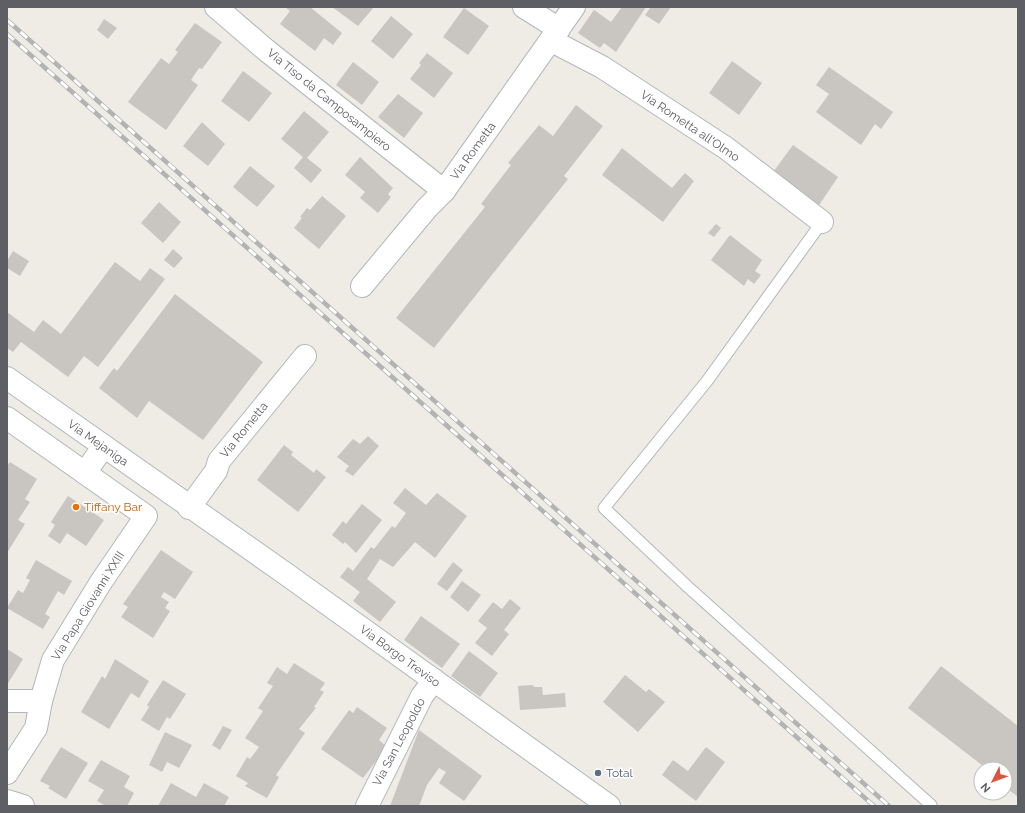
<svg xmlns="http://www.w3.org/2000/svg" width="1025" height="813" font-family="Raleway,sans-serif">
<style>
.building{fill:#c9c6c2}
.lines{fill:none;stroke-linecap:round;stroke-linejoin:round}
.lane-casing{stroke:#b5b6bb;stroke-width:13}
.street-casing{stroke:#b5b6bb;stroke-width:24}
.secondary-casing{stroke:#b4b6bb;stroke-width:24}
.lane{stroke:#fff;stroke-width:11}
.street{stroke:#fff;stroke-width:22}
.secondary{stroke:#fff;stroke-width:22}
.rail-casing{stroke:#b3b3b4;stroke-width:4.5}
.rail{stroke:#fff;stroke-width:3;stroke-dasharray:9;stroke-linecap:butt}
.food-dot{fill:#e8710a;stroke:#fff;stroke-width:1.5}
.service-dot{fill:#5c6f8a;stroke:#fff;stroke-width:1.5}
.labels{text-anchor:middle;stroke-width:3;stroke-linejoin:round;paint-order:stroke}
.street-label{font-size:12px;fill:#5d5f64;stroke:#fff}
.food-label{font-size:12px;fill:#c56008;stroke:#fff;text-anchor:start}
.service-label{font-size:12px;fill:#4e5e75;stroke:#fff;text-anchor:start}
</style>
<rect width="100%" height="100%" fill="#eeece5"/>
<g class="building">
<path d="M285 7H310L342 33 333 45 324 38 315 51 280 24 290 11Z"/>
<path d="M332 7H374L358 26Z"/>
<path d="M622 7H646L616 52 604 43 600 48 578 33 594 10 611 22Z"/>
<path d="M651 7H671L659 24 645 15Z"/>
<path d="M464 8 489 26 468 55 443 37Z"/>
<path d="M391 16 413 34 393 59 371 41Z"/>
<path d="M104 19 117 28 108 39 97 30Z"/>
<path d="M195 23 222 42 202 69 199 68 191 80 198 85 166 130 128 102 161 58 169 64 178 52 175 50Z"/>
<path d="M427 53 453 73 434 98 410 79 421 65 419 63Z"/>
<path d="M732 61 762 83 739 115 709 93Z"/>
<path d="M353 62 379 82 362 105 336 85Z"/>
<path d="M829 67 893 112 881 129 875 124 861 145 816 112 829 94 816 85Z"/>
<path d="M243 71 272 93 249 122 221 101Z"/>
<path d="M398 94 423 113 404 138 378 117Z"/>
<path d="M576 105 603 126 564 176 568 179 434 348 396 318 485 207 481 204 511 165 508 163 539 125 553 136Z"/>
<path d="M304 111 329 132 307 158 322 170 311 183 294 168 303 157 281 139Z"/>
<path d="M202 122 225 144 208 166 183 146Z"/>
<path d="M793 145 838 177 817 208 771 175Z"/>
<path d="M622 148 672 188 685 173 694 181 663 222 602 175Z"/>
<path d="M360 157 393 188 388 194 391 197 378 213 360 198 365 192 345 175Z"/>
<path d="M250 166 275 186 257 207 233 187Z"/>
<path d="M322 196 346 216 319 249 294 228 302 218 300 217 307 208 310 210Z"/>
<path d="M159 202 181 222 163 243 141 223Z"/>
<path d="M716 224 721 228 714 237 708 233Z"/>
<path d="M730 235 762 260 755 271 761 275 754 284 748 279 744 286 711 260Z"/>
<path d="M173 249 183 258 174 268 164 260Z"/>
<path d="M13 251 29 261 20 276 7 268V261Z"/>
<path d="M115 262 140 281 150 268 165 279 98 367 84 356 68 377 21 342 13 352 7 348V312L34 332 43 320 61 334Z"/>
<path d="M175 294 263 362 203 440 149 401 137 418 99 388 114 368 117 371Z"/>
<path d="M368 436 379 446 353 476 345 471 349 466 337 457 353 439 360 444Z"/>
<path d="M284 445 293 452 291 455 314 473 316 469 326 477 298 512 257 480Z"/>
<path d="M10 462 37 479 25 499 30 502 18 520 25 524 7 553V466Z"/>
<path d="M405 488 426 505 437 493 467 516 435 558 415 542 393 567 380 559 367 579 396 602 380 622 353 601 360 592 340 577 348 567 353 571 371 547 374 549 392 526 395 528 406 513 393 503Z"/>
<path d="M68 496 104 520 86 546 67 533 60 544 48 536 55 525 51 522Z"/>
<path d="M362 504 382 520 356 553 345 542 343 544 332 535 343 521 346 524Z"/>
<path d="M161 550 193 572 175 599 164 592 161 597 169 602 165 608 170 611 153 638 121 617 128 607 123 604Z"/>
<path d="M36 560 72 581 64 595 58 591 45 614 50 617 43 629 7 608 18 590 23 593 30 580 26 578Z"/>
<path d="M453 562 463 570 447 591 437 584Z"/>
<path d="M462 581 481 595 468 612 450 597Z"/>
<path d="M510 599 521 608 504 630 509 634 492 656 475 643 487 628 478 621 493 602 502 609Z"/>
<path d="M421 616 460 644 442 668 404 640Z"/>
<path d="M7 649 23 659 7 685Z"/>
<path d="M469 651 498 673 480 697 451 676Z"/>
<path d="M115 659 149 681 139 698 131 693 109 729 81 712 102 676 105 679Z"/>
<path d="M294 663 325 683 320 690 324 692 314 707 316 708 299 729 305 733 276 775 279 777 267 798 245 786 248 783 236 776 247 757 250 759 259 747 245 738 263 711 258 708 273 686 267 683 277 667 287 674Z"/>
<path d="M941 666 1018 726 1017 796 1005 787V769H987L908 708Z"/>
<path d="M625 675 646 692 649 689 665 702 638 732 603 702Z"/>
<path d="M163 680 186 694 170 719 167 717 159 731 141 720 149 707 147 705Z"/>
<path d="M533 685 534 687H542L543 695 565 693 566 707 520 710 518 686Z"/>
<path d="M357 707 387 728 379 740 387 747 363 778 321 749 349 710 353 713Z"/>
<path d="M223 726 232 730 220 750 212 745Z"/>
<path d="M419 730 482 776 464 801 439 783 446 772 439 768 427 785 419 806H390Z"/>
<path d="M165 732 192 745 179 768 167 762 162 772 149 765Z"/>
<path d="M61 747 88 763 66 799 48 788 50 786 40 781Z"/>
<path d="M706 747 725 762 696 801 662 775 673 760 688 771Z"/>
<path d="M101 760 130 776 124 787 134 793 127 806H106L97 801 104 790 88 781Z"/>
<path d="M171 783 196 797 204 783 229 797 224 806H158Z"/>
</g>
<g class="lines">
<g class="lane-casing">
<path id="lane" d="M822 222 707 381 604 508 688 587 931 805"/>
</g>
<g class="street-casing">
<g id="street">
<path d="M216 7 266 50 444 191"/>
<path d="M524 7 559 29"/>
<path d="M552 41 602 67 726 148 822 222"/>
<path d="M362 286 427 208 444 191 574 7"/>
<path d="M7 418 146 516 101 582 53 660 41 701 36 728 7 773"/>
<path d="M85 473 103 447"/>
<path d="M189 508 216 471 219 461 305 356"/>
<path d="M7 701H41"/>
<path d="M7 801 23 806"/>
<path d="M367 806 422 696 434 680"/>
</g>
</g>
<g class="secondary-casing">
<path id="secondary" d="M7 378 286 574 609 806"/>
</g>
<use href="#lane" class="lane"/>
<use href="#street" class="street"/>
<use href="#secondary" class="secondary"/>
<g class="rail-casing">
<g id="rail">
<path d="M7 20 889 806"/>
<path d="M7 34 874 806"/>
</g>
</g>
<use href="#rail" class="rail"/>
</g>
<circle class="food-dot" cx="76" cy="507" r="4"/>
<circle class="service-dot" cx="598" cy="773" r="4"/>
<g class="labels">
<g class="street-label">
<text transform="translate(329 100) rotate(39)" y="4">Via Tiso da Camposampiero</text>
<text transform="translate(690 126) rotate(34)" y="4">Via Rometta all'Olmo</text>
<text transform="translate(473 151) rotate(-54)" y="4">Via Rometta</text>
<text transform="translate(244 430) rotate(-51)" y="4">Via Rometta</text>
<text transform="translate(98 443) rotate(35)" y="4">Via Mejaniga</text>
<text transform="translate(88 606) rotate(-58)" y="4">Via Papa Giovanni XXIII</text>
<text transform="translate(400 656) rotate(36)" y="4">Via Borgo Treviso</text>
<text transform="translate(399 742) rotate(-62)" y="4">Via San Leopoldo</text>
</g>
<g class="food-label">
<text x="84" y="511">Tiffany Bar</text>
</g>
<g class="service-label">
<text x="606" y="777">Total</text>
</g>
</g>
<rect width="1025" height="813" fill="none" stroke="#5d5f64" stroke-width="16"/>
<g transform="translate(993 781) rotate(228)"><circle r="19" fill="#ffffff" stroke="#bebfc1"/>
<path d="M0-3L7 15L0 10L-7 15Z" fill="#db543d"/>
<text y="-6" font-size="11" font-weight="bold" text-anchor="middle" fill="#5d5f64">N</text>
</g>
</svg>
